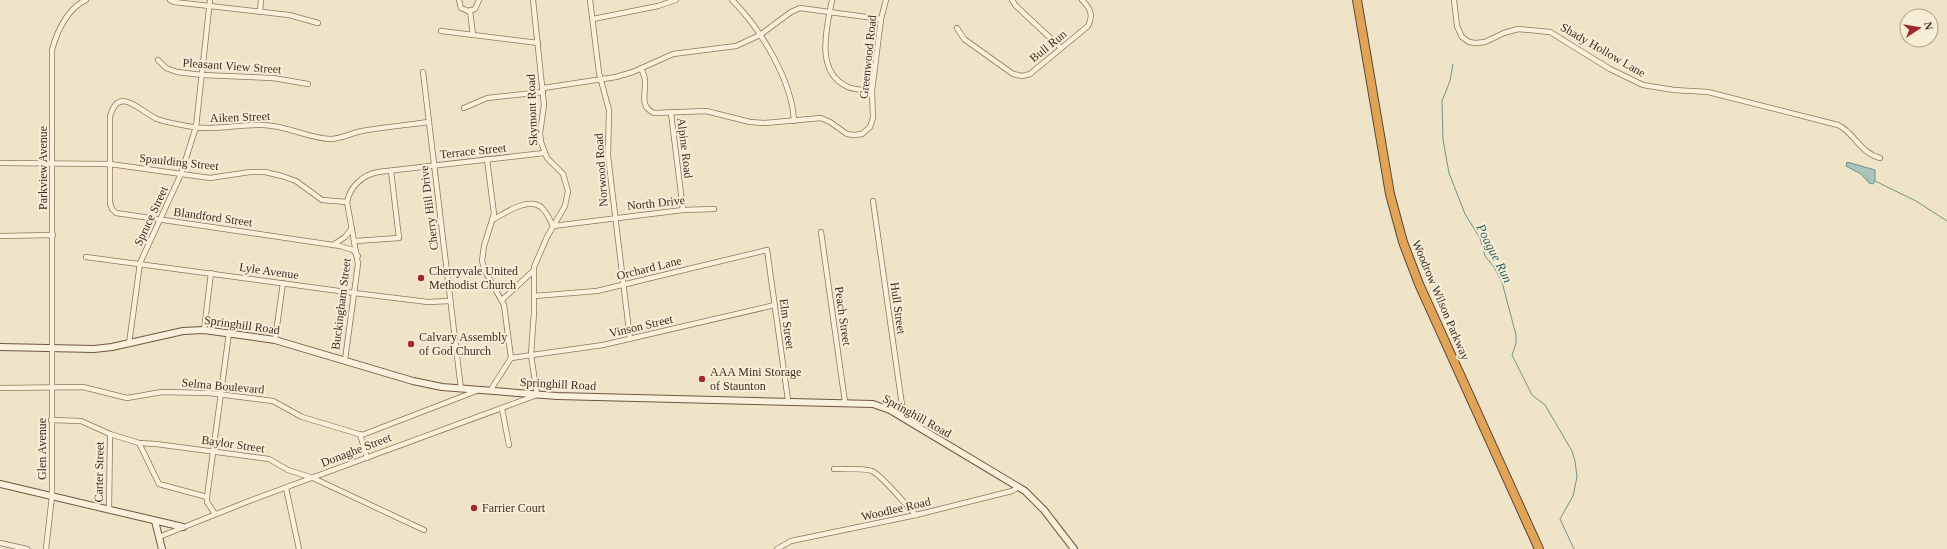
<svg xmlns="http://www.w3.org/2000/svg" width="1947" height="549" font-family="'Times New Roman',serif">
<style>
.water{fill:url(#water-ripples);stroke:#6f938a}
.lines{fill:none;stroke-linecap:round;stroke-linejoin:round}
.stream{stroke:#6f938a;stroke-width:1}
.street-casing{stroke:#8d765c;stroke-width:6}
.secondary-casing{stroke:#6f573f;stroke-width:8}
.highway-casing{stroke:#5b4430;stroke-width:10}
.street{stroke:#faf1dc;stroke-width:4.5}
.secondary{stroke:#faf1dc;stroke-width:6}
.highway{stroke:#e0a458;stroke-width:8}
.poi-dot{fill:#9e2a2b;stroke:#f7eed8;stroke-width:1.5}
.labels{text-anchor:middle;stroke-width:4;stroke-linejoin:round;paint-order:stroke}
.street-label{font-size:12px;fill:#3d2e20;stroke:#f7eed8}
.poi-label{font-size:12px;fill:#3d2e20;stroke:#f7eed8;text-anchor:start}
.water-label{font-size:13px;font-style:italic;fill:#2f5d5a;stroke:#f7eed8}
</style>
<defs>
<pattern id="water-ripples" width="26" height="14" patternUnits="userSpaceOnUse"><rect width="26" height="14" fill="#a9c4bc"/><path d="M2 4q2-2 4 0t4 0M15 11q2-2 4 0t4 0" fill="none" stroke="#8ba098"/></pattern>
</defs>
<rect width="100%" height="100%" fill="#f0e4c8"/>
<path class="water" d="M1847 162 1875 170V181L1873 184 1869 183 1861 174 1846 166Z"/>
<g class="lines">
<g class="stream">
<path d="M1453 64 1450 81 1442 101 1443 140 1449 173 1465 214 1480 238 1485 256 1494 267 1502 282 1516 335V344L1512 355 1532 395 1545 405 1572 451 1575 461 1577 477 1573 496 1560 519 1574 549"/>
<path d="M1875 181 1916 201 1947 221"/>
</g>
<g class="street-casing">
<g id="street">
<path d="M170 0 174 2 289 15 318 23"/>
<path d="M459 0 461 8 468 11 475 9 479 0"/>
<path d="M590 0 599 73 609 110 608 156 630 339"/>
<path d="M732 0C760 28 792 80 794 121"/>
<path d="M832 0C827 27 814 72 848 87 855 90 864 90 872 91"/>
<path d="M1012 0 1016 6 1061 48"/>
<path d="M1454 0 1457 26 1462 37 1469 42 1475 43 1485 42 1504 33 1518 29 1550 32 1610 69 1643 85 1674 90 1708 92 1838 125C1855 133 1860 153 1880 158"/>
<path d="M470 11 473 35"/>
<path d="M260 12 261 0"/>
<path d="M593 19 658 6 676 0"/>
<path d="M957 28 964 39 1013 74 1022 76 1030 74 1088 26C1094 15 1090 8 1082 0"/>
<path d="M441 31 538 43"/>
<path d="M158 60 166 68 177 72 202 75 273 78 308 84"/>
<path d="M641 68C643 73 645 76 645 81 646 94 639 106 654 113L706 111 750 122 765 123 821 118 830 122 847 134 854 135 862 134 870 127 873 118 872 91 881 19 886 0"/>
<path d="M423 72 461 389"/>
<path d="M543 88 616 77 633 72 673 54 736 46 760 35 791 12 800 8 881 19"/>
<path d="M464 108 487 98 543 92"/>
<path d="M671 113 683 210"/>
<path d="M487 159 494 214 484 246 482 261 485 271 504 305 511 358 490 391"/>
<path d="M0 163 110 164 210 178 250 172H265L282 176 296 181 322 200 347 202"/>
<path d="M873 201 904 419"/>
<path d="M494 219C505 213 528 197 541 207 547 212 550 220 553 226L683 210 714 209"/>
<path d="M821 232 845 402"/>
<path d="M0 236 53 235"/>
<path d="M355 241 399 238 391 171"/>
<path d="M333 245 345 237 352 228"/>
<path d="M358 256 353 250 340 246 116 213 112 209 110 203V117C118 84 141 112 157 119 168 123 181 125 193 127 216 131 238 124 262 125 286 125 307 138 330 139 342 139 351 133 362 131 384 127 407 125 429 122"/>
<path d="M86 257 354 293 428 302 450 301"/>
<path d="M534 296 597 291 767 250 788 400"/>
<path d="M502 300 533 271"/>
<path d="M204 330 211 273"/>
<path d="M275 340 283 283"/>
<path d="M129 344 140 263 181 174 196 127 210 0"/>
<path d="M511 358 603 345 775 305"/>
<path d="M345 360 358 264 347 202C350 187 362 175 378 172L544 153"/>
<path d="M0 388 83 387 127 398 162 392 209 393 273 401 302 417 362 435 479 390"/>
<path d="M502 409 509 445"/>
<path d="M51 420 81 421 110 434 139 443 156 444 269 459 288 470 313 478 424 530"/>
<path d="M360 434 367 458"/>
<path d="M139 443 159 484 207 497"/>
<path d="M834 469C843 469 864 468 872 471 884 477 905 505 916 515"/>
<path d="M286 488 299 549"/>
<path d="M109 510 110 434"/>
<path d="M215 514 207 502V497L229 333"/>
<path d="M159 537 249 501 537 395 531 355 534 312V267L547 237 565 206 568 191 563 174 547 158 541 142 540 133 544 105 533 0"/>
<path d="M0 543 27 549"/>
<path d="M46 549 52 496V50C57 31 68 8 86 0"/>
<path d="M777 549 791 541 916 515 1012 491 1019 487"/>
</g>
</g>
<g class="secondary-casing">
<g id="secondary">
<path d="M0 347 94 349 112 347 183 331 204 330 275 340 413 381 442 387 557 396 873 404 890 410 1025 491 1044 510 1074 549"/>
<path d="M0 484 183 527"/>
<path d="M155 521 162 549"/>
</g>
</g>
<g class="highway-casing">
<path id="highway" d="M1357 0 1390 194 1403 242 1419 284 1539 549"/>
</g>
<use href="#street" class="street"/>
<use href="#secondary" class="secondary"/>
<use href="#highway" class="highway"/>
</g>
<g class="poi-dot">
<circle cx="421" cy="278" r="4"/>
<circle cx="411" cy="344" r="4"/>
<circle cx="702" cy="379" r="4"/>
<circle cx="474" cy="508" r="4"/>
</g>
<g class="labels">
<g class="street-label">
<text transform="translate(1048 46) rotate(-39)" y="4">Bull Run</text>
<text transform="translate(1603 50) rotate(30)" y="4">Shady Hollow Lane</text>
<text transform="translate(868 57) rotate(-84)" y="4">Greenwood Road</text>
<text transform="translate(232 66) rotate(4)" y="4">Pleasant View Street</text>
<text transform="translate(532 110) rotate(-92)" y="4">Skymont Road</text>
<text transform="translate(240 117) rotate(-2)" y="4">Aiken Street</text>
<text transform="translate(685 148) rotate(83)" y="4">Alpine Road</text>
<text transform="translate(473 151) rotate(-6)" y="4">Terrace Street</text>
<text transform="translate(179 162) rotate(6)" y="4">Spaulding Street</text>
<text transform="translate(43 168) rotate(-90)" y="4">Parkview Avenue</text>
<text transform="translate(601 170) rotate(-94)" y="4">Norwood Road</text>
<text transform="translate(656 203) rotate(-6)" y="4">North Drive</text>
<text transform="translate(429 208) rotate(-97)" y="4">Cherry Hill Drive</text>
<text transform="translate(151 216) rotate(-65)" y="4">Spruce Street</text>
<text transform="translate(213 217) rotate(8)" y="4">Blandford Street</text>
<text transform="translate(649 268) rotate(-14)" y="4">Orchard Lane</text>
<text transform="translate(269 271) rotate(8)" y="4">Lyle Avenue</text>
<text transform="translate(1441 300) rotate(67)" y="4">Woodrow Wilson Parkway</text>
<text transform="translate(341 304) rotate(-83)" y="4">Buckingham Street</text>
<text transform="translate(898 308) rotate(82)" y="4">Hull Street</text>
<text transform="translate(843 316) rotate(82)" y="4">Peach Street</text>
<text transform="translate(787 324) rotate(82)" y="4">Elm Street</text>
<text transform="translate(242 325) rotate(8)" y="4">Springhill Road</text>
<text transform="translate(641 326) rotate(-13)" y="4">Vinson Street</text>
<text transform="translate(558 384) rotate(3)" y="4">Springhill Road</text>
<text transform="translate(223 386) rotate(5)" y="4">Selma Boulevard</text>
<text transform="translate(917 416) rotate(29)" y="4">Springhill Road</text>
<text transform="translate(233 444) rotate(8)" y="4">Baylor Street</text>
<text transform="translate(42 449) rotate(-90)" y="4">Glen Avenue</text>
<text transform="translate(356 450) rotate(-21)" y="4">Donaghe Street</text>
<text transform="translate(99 472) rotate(-89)" y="4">Carter Street</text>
<text transform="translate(896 509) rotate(-13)" y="4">Woodlee Road</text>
</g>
<g class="poi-label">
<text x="429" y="275">Cherryvale United<tspan x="429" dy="14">Methodist Church</tspan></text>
<text x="419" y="341">Calvary Assembly<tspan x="419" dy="14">of God Church</tspan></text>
<text x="710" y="376">AAA Mini Storage<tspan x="710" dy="14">of Staunton</tspan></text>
<text x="482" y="512">Farrier Court</text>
</g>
<g class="water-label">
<text transform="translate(1495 253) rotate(63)" y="5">Poague Run</text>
</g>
</g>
<g transform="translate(1919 28) rotate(78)"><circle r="19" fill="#f7eed8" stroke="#ada18e"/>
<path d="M0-3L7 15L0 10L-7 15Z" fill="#9e2a2b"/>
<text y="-6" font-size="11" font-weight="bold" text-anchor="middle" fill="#3d2e20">N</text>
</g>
</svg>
